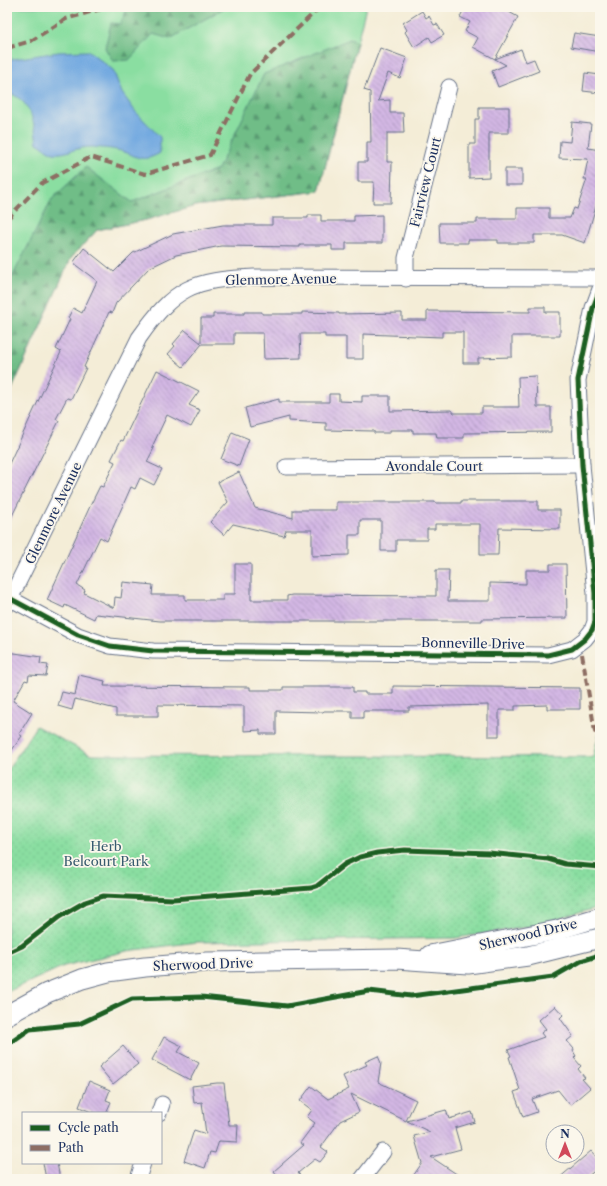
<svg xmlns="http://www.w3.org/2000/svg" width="607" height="1186" font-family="'Libre Caslon Text',serif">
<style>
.green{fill:#8adea1;stroke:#528680}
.forest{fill:url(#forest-firs);stroke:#457672}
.park{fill:url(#park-dots);stroke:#528680}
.water{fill:#72a9e0;stroke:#466c9f}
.building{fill:url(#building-back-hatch)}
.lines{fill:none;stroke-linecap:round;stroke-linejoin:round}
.minor-casing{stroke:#677288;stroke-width:17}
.major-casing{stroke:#677288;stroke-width:21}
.minor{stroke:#fff;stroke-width:15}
.major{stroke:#fff;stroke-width:19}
.quiet{stroke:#8d6e63;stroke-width:4;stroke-dasharray:8 4;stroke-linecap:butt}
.cycleway-casing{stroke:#fbf7ec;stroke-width:8}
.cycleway{stroke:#1b5e20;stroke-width:5}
.labels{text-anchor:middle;stroke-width:3.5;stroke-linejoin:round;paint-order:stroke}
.street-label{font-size:13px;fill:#1b2f5e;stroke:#fbf7ec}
.park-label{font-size:13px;fill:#375b6f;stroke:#fbf7ec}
</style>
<defs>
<pattern id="forest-firs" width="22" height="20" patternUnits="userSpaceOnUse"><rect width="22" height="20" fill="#6fbd87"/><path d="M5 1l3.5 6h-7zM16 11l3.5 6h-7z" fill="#5a9a72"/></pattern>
<pattern id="park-dots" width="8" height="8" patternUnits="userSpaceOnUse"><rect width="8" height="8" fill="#8adea1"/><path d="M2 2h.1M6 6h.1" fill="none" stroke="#76bf8d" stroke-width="1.8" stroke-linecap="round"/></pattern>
<pattern id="building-back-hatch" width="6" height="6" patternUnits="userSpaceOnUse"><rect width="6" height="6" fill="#d3b7e4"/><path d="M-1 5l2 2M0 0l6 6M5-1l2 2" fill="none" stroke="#aa95bc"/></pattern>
</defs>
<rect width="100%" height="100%" fill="#fbf7ec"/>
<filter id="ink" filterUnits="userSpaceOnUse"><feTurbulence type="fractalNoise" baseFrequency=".025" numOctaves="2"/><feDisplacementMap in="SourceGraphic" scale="8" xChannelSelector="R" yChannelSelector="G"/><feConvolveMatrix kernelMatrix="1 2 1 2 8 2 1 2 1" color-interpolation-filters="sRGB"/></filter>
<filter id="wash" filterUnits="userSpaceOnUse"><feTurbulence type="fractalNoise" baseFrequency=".012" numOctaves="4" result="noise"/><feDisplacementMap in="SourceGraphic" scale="16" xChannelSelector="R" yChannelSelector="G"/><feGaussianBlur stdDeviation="0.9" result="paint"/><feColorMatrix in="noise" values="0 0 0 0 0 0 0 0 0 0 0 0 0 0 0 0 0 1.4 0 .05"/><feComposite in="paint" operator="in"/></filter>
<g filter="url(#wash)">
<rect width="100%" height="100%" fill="#f4edd7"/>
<path class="green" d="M7 7H366L319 191 195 206 146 220 97 230 71 258 7 400Z"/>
<g class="forest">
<path d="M128 7H226L170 39 153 34 129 60 113 61 105 48 111 23 120 24Z"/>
<path d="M350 39 357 42 319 191 195 206 146 220 97 230 71 258 7 400V287L52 199 86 167 132 202 218 169 264 74Z"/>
</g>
<path class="park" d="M36 726 91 755 593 757 600 729V907L534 926 455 938 197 942 127 951 64 966 7 992V771Z"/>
<path class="water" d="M89 51 113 70 122 93 135 111 160 137V153C139 165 137 154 117 150 109 148 100 148 92 147 79 146 66 155 53 153 48 151 42 146 37 143 34 121 31 100 7 92V60L59 52Z"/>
<g id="blocks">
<g class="building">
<path d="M465 7H500L518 17 495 59 473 47 478 38 465 31 470 22 460 17Z"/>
<path d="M422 11 426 18 429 16 434 25 437 24 444 35 432 42 429 37 414 47 405 32 407 30 403 23Z"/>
<path d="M574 33 600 37V52L571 47Z"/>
<path d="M380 48 407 58 400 78 388 73 378 101 390 100V113H403L404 133H387V162H392L391 203H373L374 182H358V162H367V142H371L370 92 364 90Z"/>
<path d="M521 49 526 62 534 59 539 71 498 87 492 71 506 65 495 59Z"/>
<path d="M585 73 600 75V93L583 91Z"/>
<path d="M479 107H509V133H489V177L469 178V144H475V119H479Z"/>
<path d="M572 122 591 124 588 148 600 150V193L585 243 562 235H534V243H498V240H468V243H440L439 223H477V219H517V208H549V218H570L574 208 577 209 587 179H584L588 159 559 158 560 141 570 142Z"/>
<rect x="505" y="169" width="17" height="16"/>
<path d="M308 215H321V221H354V216L382 215V243H346V250H332V245H300V247L221 246 176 255 149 268 116 303 112 313 109 312 84 367 86 368 71 399 67 398 56 419 59 421 7 526V468L61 352 56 349 70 319 68 318 73 308 82 313 97 281 73 263 84 248 114 272 133 253 173 234 223 225H272V218H308Z"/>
<path d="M530 307H545V312H560V336H512V357L478 358V363H463V332H442V337L363 334V359H346V337H325V334H300L301 358 264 359 263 333H234V344H202L183 367 168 354 175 346 173 344 185 330 201 343V318H213V314H244V312H262V314H302V312L339 313V314L402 313V320H427V311L530 312Z"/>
<path d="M157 370 199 391 189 405 200 410 191 427 167 415 152 447 154 448 147 462 162 469 154 485 140 478 135 489 131 487 107 541 100 537 77 585 85 590 84 593 114 608 115 597 121 598 123 582 153 585 152 595H185V600H223V594H235V564H251V600H287V596L292 595 436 596V570H449L448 601H490V583L526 584V570H550V564H566L567 618 482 619V621H160L96 614 94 619 65 605 64 608 47 600 92 502 100 486 103 487 115 462 111 460 121 440 123 441Z"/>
<path d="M536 376 537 407H551V432L464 433V438H437L436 433H413V430H390V433H374V431L326 430V423L289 421V417L250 427 245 408 279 399V402H329V394H339V401L362 402V396H390V411L452 410 454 413H482V407H519L518 377Z"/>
<path d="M232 432 249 439 239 466 221 459Z"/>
<path d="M239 472 255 508 293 518V510H336V502H435V503H461V501H538V510H560V529L499 528 498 555H480V524H435V529H427V540H396V551H381V520H360V535H349V555L312 556V530H286L284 536 233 524 224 535 210 522 228 502 218 482Z"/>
<path d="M8 652 41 657 40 664 48 665 46 676 29 675 28 681 25 680 13 701 32 713 19 734 22 736 7 757Z"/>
<path d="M79 675 105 681 104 686 250 687V690H283V687H353V692H365V694H393V686L580 688V709H547V705L515 706V710H499V736H488V705L409 707V711H363V718H352V711H324L323 712 276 711V734H260V730L244 731V706L158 705V716H116V709L75 699 72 710 58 706 62 692 75 695Z"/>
<path d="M555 1006 563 1015 560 1018 573 1036 567 1041 574 1049 573 1051 576 1056 574 1058 581 1066 578 1069 585 1078 582 1079 590 1088 570 1105 558 1090 532 1099 537 1112 523 1117 514 1092 520 1090 509 1057 511 1056 508 1050 544 1037 541 1033 546 1029 539 1020Z"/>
<path d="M164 1037 182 1046 178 1052 199 1063 190 1080 152 1060Z"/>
<path d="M123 1046 138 1064 113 1084 99 1067Z"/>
<path d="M378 1056 381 1063 378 1082 416 1100 406 1121 351 1094 359 1112 340 1121 321 1147 328 1152 320 1162 315 1159 298 1173 303 1179H280L274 1171 304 1145 300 1143 315 1123 307 1117 312 1110 300 1101 311 1086 328 1099 349 1089 343 1076 367 1065 365 1062Z"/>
<path d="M89 1081 110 1090 106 1100 111 1102 106 1113H94L79 1107Z"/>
<path d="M217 1083H224L229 1125H238L237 1142 219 1141 215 1153 210 1152 205 1168 184 1161 194 1130 206 1134 202 1102 194 1103 192 1086Z"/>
<path d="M446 1110 449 1119 472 1112 475 1122 455 1128 461 1149 431 1157 464 1179H411L422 1163 414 1136 430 1132 407 1121Z"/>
<path d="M591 1151 600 1161V1166L585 1179H558Z"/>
<path d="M43 1163H57L60 1179H46Z"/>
</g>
</g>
</g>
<g filter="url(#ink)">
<use href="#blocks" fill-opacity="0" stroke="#677288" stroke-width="1"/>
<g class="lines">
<g class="minor-casing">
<g id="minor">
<path d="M406 279V258L449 87"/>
<path d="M286 467 582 465"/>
<path d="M11 599 78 635 110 646 153 651 548 655 572 649 585 639 592 630 595 622V593L582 465 578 380 593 308 600 289"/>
<path d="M7 605 139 338C175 287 192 280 254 277L600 278"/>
<path d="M159 1113 162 1104"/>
<path d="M138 1179 143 1163"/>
<path d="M362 1179 383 1152"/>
</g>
</g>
<g class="major-casing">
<g id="major">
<path d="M430 955 557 930 600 917"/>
<path d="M7 1015 47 993 82 979 108 972 145 967 207 962 396 959 468 964 528 956 600 938"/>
</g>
</g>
<use href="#minor" class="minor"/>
<use href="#major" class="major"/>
<g class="quiet">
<path d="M7 48 31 41 66 19 101 9 104 7"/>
<path d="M7 219 42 183 91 157 145 174 210 155 250 74 320 7"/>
<path d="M582 654 595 732H600"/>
</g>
<g class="cycleway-casing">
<g id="cycleway">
<path d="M11 599 78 635 110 646 153 651 548 655 572 649 585 639 592 630 595 622V593L582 465 578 380 593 308 600 289"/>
<path d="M7 953 22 946 59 917 85 902 103 896 173 899 311 888 317 886 345 864 360 857 377 853 405 850 489 853 548 859 565 864 600 867"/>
<path d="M7 1045 30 1029 79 1024 132 999 201 997 287 1006 369 991 411 996 553 977 581 961 600 955"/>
</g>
</g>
<use href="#cycleway" class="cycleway"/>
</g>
</g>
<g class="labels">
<g class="street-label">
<text transform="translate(425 182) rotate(-76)" y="5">Fairview Court</text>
<text transform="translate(281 279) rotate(-1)" y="5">Glenmore Avenue</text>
<text x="434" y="471">Avondale Court</text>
<text transform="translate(53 513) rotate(-64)" y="5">Glenmore Avenue</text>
<text transform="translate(473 643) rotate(1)" y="5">Bonneville Drive</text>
<text transform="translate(528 934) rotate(-13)" y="5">Sherwood Drive</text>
<text transform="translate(203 964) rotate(-2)" y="5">Sherwood Drive</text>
</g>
<g class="park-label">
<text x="106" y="851">Herb<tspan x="106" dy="15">Belcourt Park</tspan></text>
</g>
</g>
<rect width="607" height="1186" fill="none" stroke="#fbf7ec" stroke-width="24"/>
<rect x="22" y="1112" width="140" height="52" fill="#fbf7ec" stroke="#a1a7b3"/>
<rect x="30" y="1125" width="20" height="6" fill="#1b5e20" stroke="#a1a7b3"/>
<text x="58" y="1132" font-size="12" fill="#1b2f5e">Cycle path</text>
<rect x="30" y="1145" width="20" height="6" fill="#8d6e63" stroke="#a1a7b3"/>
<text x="58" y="1152" font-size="12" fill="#1b2f5e">Path</text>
<g transform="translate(565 1144)"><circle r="19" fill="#fbf7ec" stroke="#a1a7b3"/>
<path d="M0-3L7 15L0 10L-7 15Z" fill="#d1495b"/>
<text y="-6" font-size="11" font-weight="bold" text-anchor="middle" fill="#1b2f5e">N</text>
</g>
</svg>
